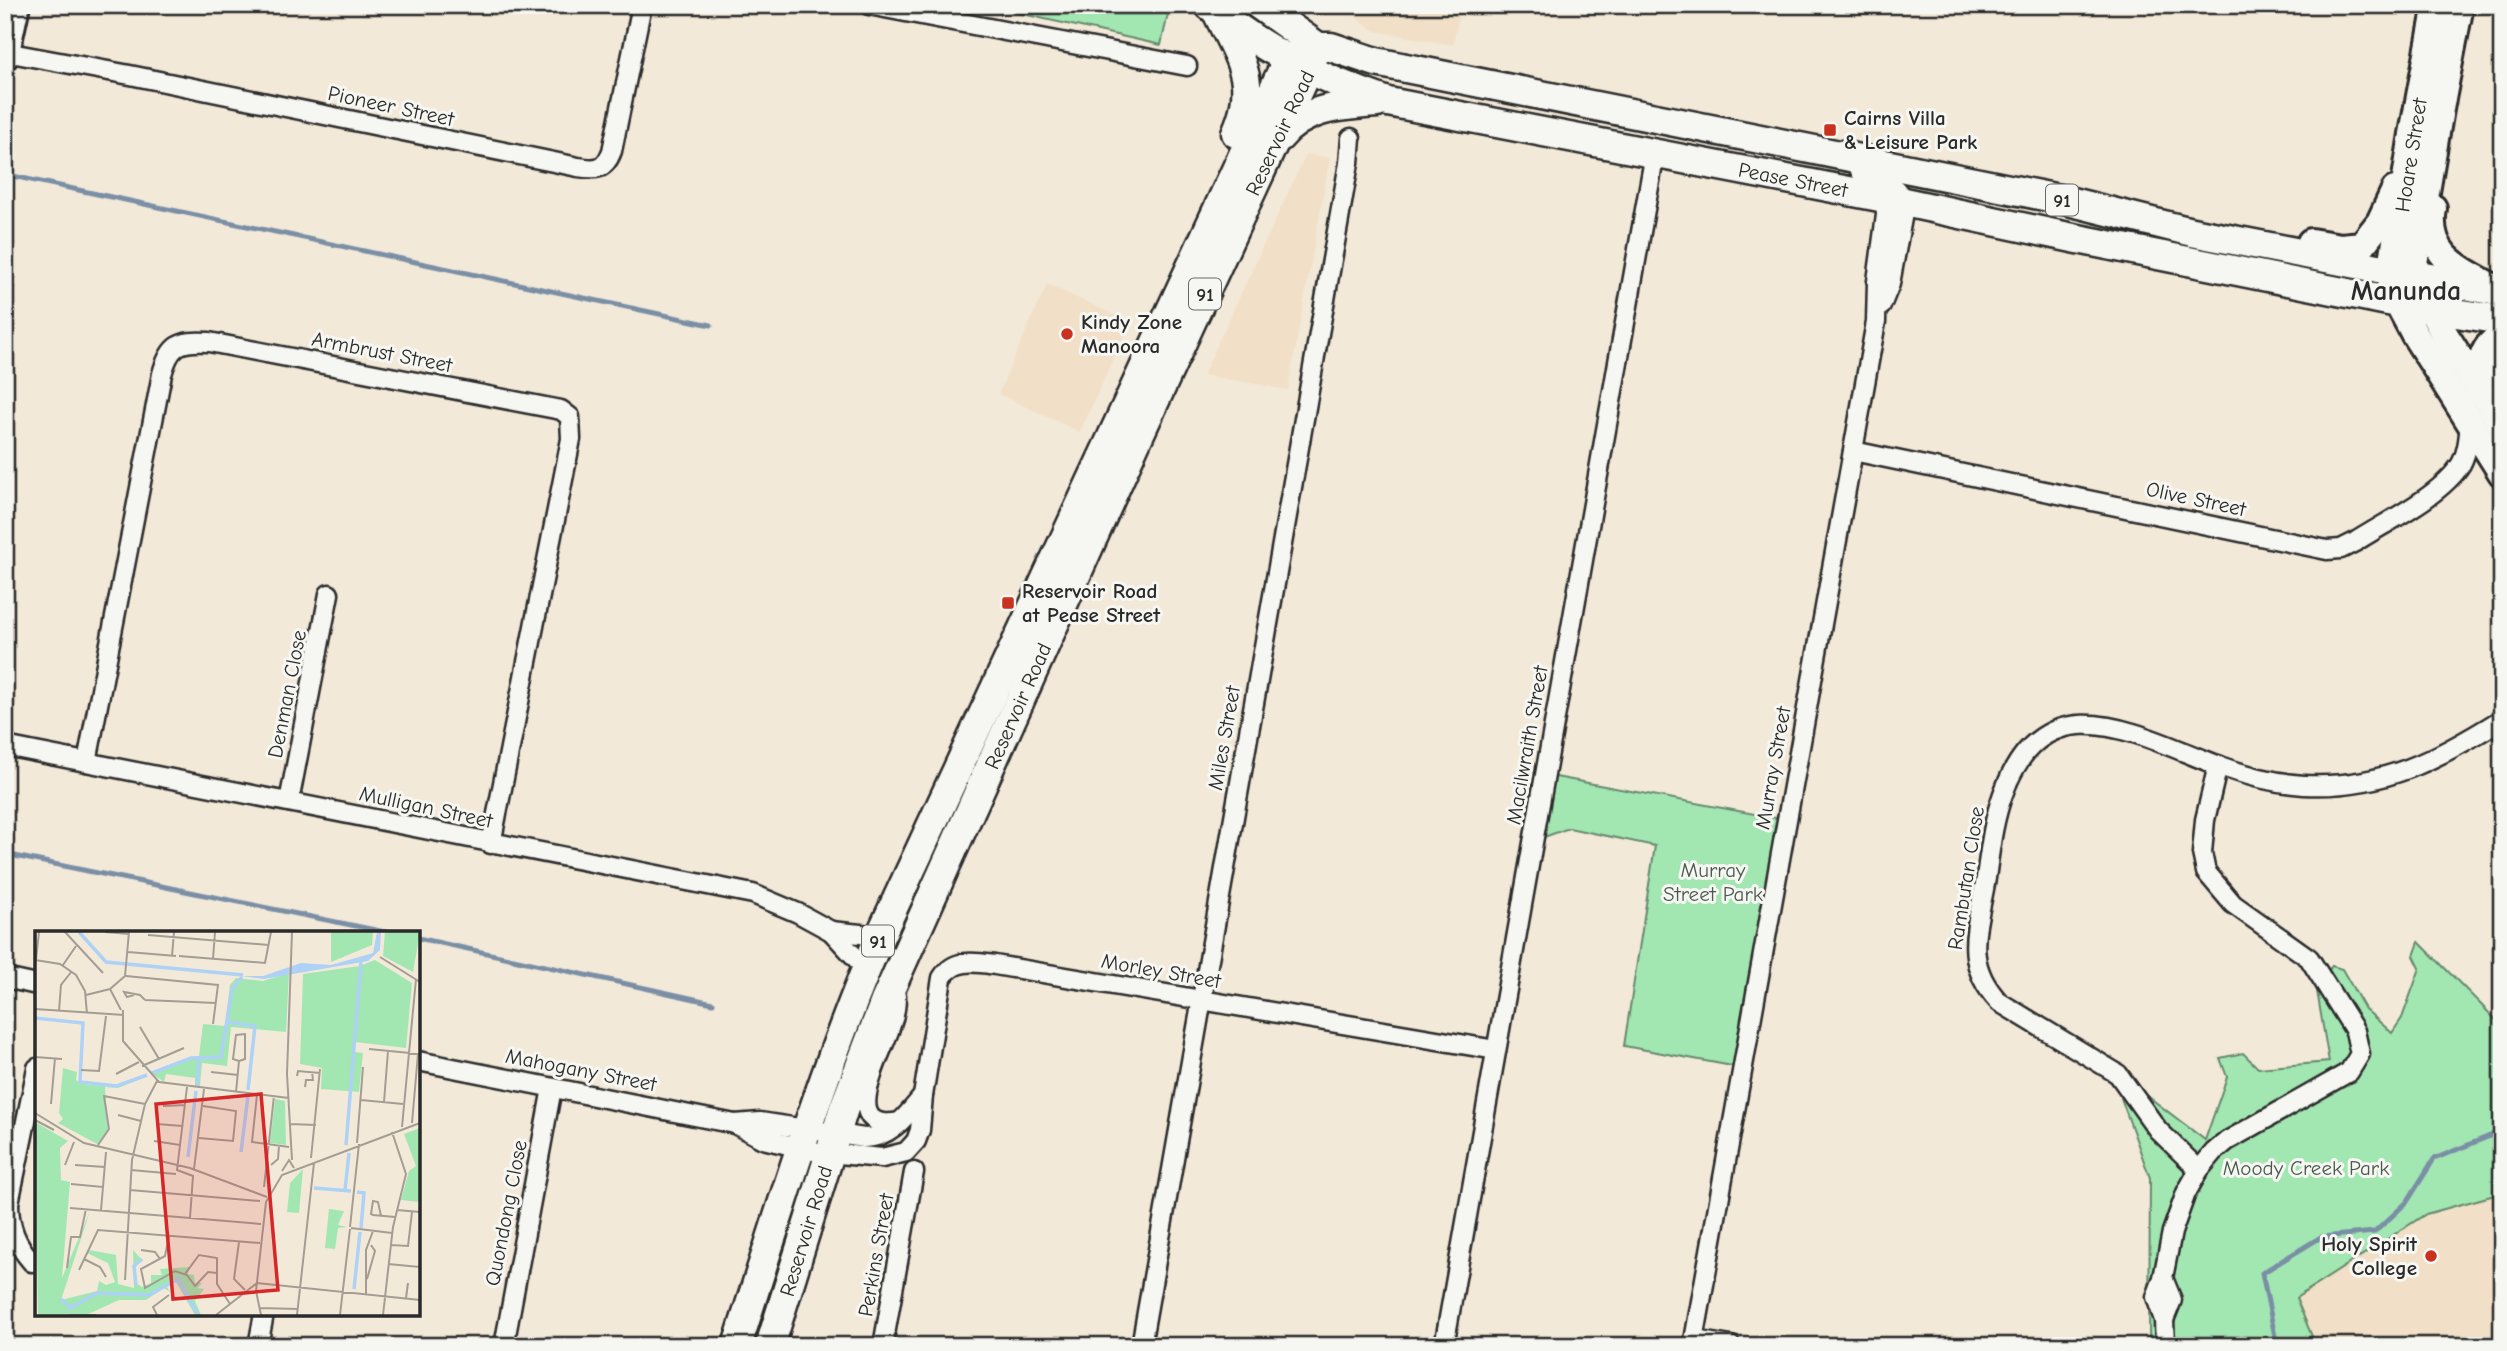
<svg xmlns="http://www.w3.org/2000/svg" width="2507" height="1351" font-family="'Comic Neue',sans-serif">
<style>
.built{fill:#f1e0c7}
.green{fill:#a2e7b2;stroke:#66896e;stroke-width:2}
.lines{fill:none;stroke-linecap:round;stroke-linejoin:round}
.stream{stroke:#7a8fa5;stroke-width:5}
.street-casing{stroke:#2b2b2b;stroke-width:23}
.secondary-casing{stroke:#2b2b2b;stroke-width:32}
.primary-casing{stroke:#2b2b2b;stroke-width:33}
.street{stroke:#f6f6f2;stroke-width:18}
.secondary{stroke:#f6f6f2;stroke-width:26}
.primary{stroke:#f6f6f2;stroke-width:28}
.poi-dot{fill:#c8321e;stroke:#f6f6f2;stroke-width:2.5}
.labels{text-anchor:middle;stroke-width:6;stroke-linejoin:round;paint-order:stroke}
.shield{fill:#f6f6f2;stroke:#686867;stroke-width:2}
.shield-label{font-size:19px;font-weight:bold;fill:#2b2b2b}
.street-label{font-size:21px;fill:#2b2b2b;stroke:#f6f6f2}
.poi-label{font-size:21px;font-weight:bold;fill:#2b2b2b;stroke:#f6f6f2;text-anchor:start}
.park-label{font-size:21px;fill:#495a4d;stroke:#f6f6f2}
.district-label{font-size:28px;font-weight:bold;fill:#2b2b2b;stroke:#f6f6f2}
.inset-river{fill:none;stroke:#aed1f6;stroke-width:3.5}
.inset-road{fill:none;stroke:#a39d93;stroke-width:2}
.view{fill:#d62828;fill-opacity:0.15;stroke:#d62828;stroke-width:3.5}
.inset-edge{fill:none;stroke:#2b2b2b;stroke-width:3.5}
</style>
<rect width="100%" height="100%" fill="#f3e9d9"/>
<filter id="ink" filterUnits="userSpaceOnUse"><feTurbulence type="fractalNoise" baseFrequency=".0143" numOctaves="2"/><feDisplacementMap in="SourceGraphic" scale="14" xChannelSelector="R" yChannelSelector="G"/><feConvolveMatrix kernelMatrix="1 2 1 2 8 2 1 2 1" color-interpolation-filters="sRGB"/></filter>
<g filter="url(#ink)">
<g class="built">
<path d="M1349 5H1461L1453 45 1375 31 1346 9Z"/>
<path d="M1306 154 1330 158 1288 390 1203 375Z"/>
<path d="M1047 284 1130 322 1080 432 998 394Z"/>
<path d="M2502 1193V1346H2316L2296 1298 2426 1214Z"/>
</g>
<g class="green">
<path d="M982 5H1157L1168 14 1161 45Z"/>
<path d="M1545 775 1787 820 1743 1068 1624 1046 1655 846 1569 828 1533 841Z"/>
<path d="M2419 942 2502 1026V1193L2426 1214 2296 1298 2316 1346H2149L2150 1178 2121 1098 2137 1088 2205 1140 2227 1077 2220 1058 2243 1053 2258 1068 2329 1062 2316 985 2332 966 2342 969 2365 1009 2392 1033 2402 1018 2420 968 2414 956Z"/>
</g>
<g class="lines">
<g class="stream">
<path d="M8 175 711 325"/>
<path d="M5 854 390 933"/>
<path d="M418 938 713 1003"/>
<path d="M2277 1346 2262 1273 2321 1237 2375 1232 2407 1202 2434 1159 2502 1131"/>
</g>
<g class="street-casing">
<g id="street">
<path d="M869 5 1187 66"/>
<path d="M5 52 130 75 578 167C596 170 605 170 612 151L642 5"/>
<path d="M1860 171C1881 176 1894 183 1905 202L1890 284 1881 306"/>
<path d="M1853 451 2327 550 2341 549 2355 542C2386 522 2442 495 2461 464 2468 451 2469 435 2470 420"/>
<path d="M5 746 753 894 798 913 831 931 866 969"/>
<path d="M87 762 162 374C170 345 179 340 209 342L561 410 570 417 571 439 491 844"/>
<path d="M289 802 329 594"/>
<path d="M831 931 880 936"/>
<path d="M5 978 37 985"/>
<path d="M896 996C896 1007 894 1018 890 1028 881 1056 836 1134 900 1122"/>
<path d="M418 1061 735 1124 760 1122 864 1138C891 1138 907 1115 923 1096"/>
<path d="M735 1124 763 1139 818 1152 882 1158 906 1152 916 1141 920 1130 923 1096 942 978C954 958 975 962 995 965L1496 1050"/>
<path d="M2199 1170 2158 1130 2118 1074 1999 1002C1961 961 1978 927 1986 878 1990 850 1993 821 2003 794 2044 680 2136 734 2217 765 2244 775 2274 783 2304 785 2383 789 2438 759 2502 719"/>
<path d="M32 1262C16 1244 9 1227 9 1203L37 1068"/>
<path d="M2163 1278 2172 1300 2164 1320"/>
<path d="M1694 1340 1731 1346"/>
<path d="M258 1346 264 1314"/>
<path d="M504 1346 552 1088"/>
<path d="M883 1346 914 1172"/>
<path d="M1141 1346 1349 163 1351 138"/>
<path d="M1444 1346 1655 153"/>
<path d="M1693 1346 1876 322 1877 281 1886 215 1885 198"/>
<path d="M2165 1346 2164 1320 2156 1297 2163 1278 2172 1232 2186 1193 2199 1170 2214 1152 2227 1141 2349 1072 2360 1054 2355 1031 2309 958 2233 904 2206 872 2202 853 2205 820 2218 765"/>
</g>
</g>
<g class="secondary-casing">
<g id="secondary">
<path d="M2437 5 2413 134 2390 280 2398 303 2415 335 2502 473"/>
<path d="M2460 5 2440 109 2412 275 2445 335 2502 425"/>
<path d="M5 56 16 5"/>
<path d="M2433 208C2425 254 2457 268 2492 287"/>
<path d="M2311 242 2341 247 2362 245 2380 222 2395 190"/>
<path d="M2480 390C2481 371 2479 344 2502 338"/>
</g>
</g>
<g class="primary-casing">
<g id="primary">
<path d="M1209 5C1262 51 1322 79 1388 102L1885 198 2073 238 2423 308 2502 320"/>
<path d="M1259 5 1318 47H1331L1376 62 2064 200 2192 232 2502 292"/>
<path d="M1218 14C1240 61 1259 82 1236 133"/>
<path d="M1280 137C1304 107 1342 106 1377 103"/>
<path d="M737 1346C781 1207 823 1069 880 936L1282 71 1297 54 1318 47"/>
<path d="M770 1346 844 1108 885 1001 1135 444 1318 47"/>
</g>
</g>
<use href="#street" class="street"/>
<use href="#secondary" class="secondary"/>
<use href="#primary" class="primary"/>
</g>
</g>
<g class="poi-dot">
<rect x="1823" y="123" width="14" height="14" rx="3.5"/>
<circle cx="1067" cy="334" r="7"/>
<rect x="1001" y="596" width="14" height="14" rx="3.5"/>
<circle cx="2431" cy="1256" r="7"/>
</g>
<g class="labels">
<g class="shield">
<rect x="2046" y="184.5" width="32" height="31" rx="5"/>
<rect x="1189" y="278.5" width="32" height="31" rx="5"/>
<rect x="862" y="925.5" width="32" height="31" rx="5"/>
</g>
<g class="shield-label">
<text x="2062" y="207">91</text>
<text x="1205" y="301">91</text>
<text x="878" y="948">91</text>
</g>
<g class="street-label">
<text transform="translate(391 106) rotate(12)" y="7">Pioneer Street</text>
<text transform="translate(1280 133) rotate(-65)" y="7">Reservoir Road</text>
<text transform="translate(2411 155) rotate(-81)" y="7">Hoare Street</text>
<text transform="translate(1793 180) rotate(11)" y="7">Pease Street</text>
<text transform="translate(382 352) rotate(11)" y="7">Armbrust Street</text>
<text transform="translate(2196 499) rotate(12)" y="7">Olive Street</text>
<text transform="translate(287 694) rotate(-79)" y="7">Denman Close</text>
<text transform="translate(1018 706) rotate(-66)" y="7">Reservoir Road</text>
<text transform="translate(1224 738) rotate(-80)" y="7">Miles Street</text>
<text transform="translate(1527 745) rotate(-80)" y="7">Macilwraith Street</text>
<text transform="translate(1773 768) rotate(-80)" y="7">Murray Street</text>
<text transform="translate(426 807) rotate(12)" y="7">Mulligan Street</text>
<text transform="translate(1966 878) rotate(-81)" y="7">Rambutan Close</text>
<text transform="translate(1161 971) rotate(10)" y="7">Morley Street</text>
<text transform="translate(581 1070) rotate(11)" y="7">Mahogany Street</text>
<text transform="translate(506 1213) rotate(-79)" y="7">Quondong Close</text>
<text transform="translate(806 1231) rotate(-73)" y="7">Reservoir Road</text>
<text transform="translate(876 1255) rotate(-80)" y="7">Perkins Street</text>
</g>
<g class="poi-label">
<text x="1844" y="125">Cairns Villa<tspan x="1844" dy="24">&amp; Leisure Park</tspan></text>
<text x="1081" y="329">Kindy Zone<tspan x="1081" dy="24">Manoora</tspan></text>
<text x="1022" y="598">Reservoir Road<tspan x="1022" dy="24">at Pease Street</tspan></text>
<text x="2417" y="1251" text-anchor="end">Holy Spirit<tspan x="2417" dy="24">College</tspan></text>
</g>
<g class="park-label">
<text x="1713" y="877">Murray<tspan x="1713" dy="24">Street Park</tspan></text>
<text x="2306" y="1175">Moody Creek Park</text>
</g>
<g class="district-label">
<text x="2406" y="300">Manunda</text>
</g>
</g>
<g transform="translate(35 931)">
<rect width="385" height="385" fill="#f3e9d9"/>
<path d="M296 1H338L337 14 296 31ZM350 1H385L378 41 348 25ZM340 29 377 52 371 117 320 111V121L328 122 324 161 286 158 287 137 265 133 268 43 325 35 321 98 327 34ZM254 42 251 101 196 96 192 135 167 132 165 155H160V147L131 143 129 151 115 141 164 125 168 93 190 95 195 54 201 47 228 50ZM28 137 42 141 41 149 48 153 80 156 113 145 83 157 70 156 73 198 64 214 23 192 28 188 24 182ZM240 168 250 170 251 214 235 212ZM0 191 33 210 25 217 26 249 35 251 27 347 55 280 26 369 62 360 64 350 71 354 80 351 73 332 52 322 54 319 81 324 83 353 99 357 98 319 107 329 99 337 101 352 107 356 116 352V344H127L125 338 155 336 153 343 159 344 160 352H167L163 357 169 358 160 370 166 384H160L141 351 132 356 135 361 129 357 111 369H84L51 384H3ZM385 197V271L366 269 374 240 381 235 369 203ZM268 238 264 282 252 281 255 252ZM294 278 309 280 303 294 312 296 303 297 300 318 290 317Z" fill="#a2e7b2"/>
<path d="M342 1H346L345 19 333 30 229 48 206 45H228L266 32 296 34 338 22Z" fill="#aed1f6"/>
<path class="inset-river" d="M44 1 71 31 208 44M0 87 48 92 45 151 82 155 112 144M193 91 220 95 213 159M117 142 156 127 186 126 197 58 207 46M162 154 164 128M311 214 326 31M206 221 213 165M153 226 161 160M279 257 316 260M310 259 314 222M322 261 329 262 326 297M101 354 99 335 107 328M319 358 325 301M26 368 35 377 62 362 114 364 143 348 163 384"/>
<path class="inset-road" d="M30 1 68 42M70 1 94 3M113 4 234 14M93 21 141 25M137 25 139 1M144 25 230 32 236 1M345 26 385 51M178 28 180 1M0 29 25 33 41 44 50 60 52 83M1 29 4 1M28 34 41 15M91 45 183 54 178 93M75 58 86 79M51 64 75 58 90 45 94 1M99 64 92 66 89 61 105 64 110 69M110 69 181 72M0 78 89 84M88 79V110L124 151 254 167M24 80 26 54 37 40M105 96 124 128M334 118 385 123M0 126 27 128M107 135 149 117M46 139 64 140 71 85M176 141 203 144M81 143 104 131M262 145 263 140 285 142M152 156 142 239 158 245 155 287M270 156 271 149H278L277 141M201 161 204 130 210 128V103L201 104 198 128 204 130M222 164 217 211 254 216M326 169 368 173M349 171 353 120M16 173 20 127M128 175 150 174M0 182 49 212 155 237 232 266M83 184 106 190M0 189 19 199M377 192 383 123M122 193 147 195M255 193 281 194M367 196 381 48M164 207 198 210 201 180 168 175M119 210 145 214M322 212 328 136M63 214 74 198 69 165 110 173M276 227 285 138M257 229 252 143 257 1M30 234 39 211M40 234 70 236M236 234 243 228 244 215M159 238 169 158M96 239 141 243M247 240 254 229 259 237M36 253 68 256M229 256 239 165M95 259 225 270M35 277 226 293M66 279 71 221M362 279 385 281M346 285 343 271 338 270 336 283 338 284 360 286M315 296 324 213M316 297 357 302M134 305 130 325 106 338 110 357 140 340 152 344 160 355 173 341 182 342M204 311 199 348 210 359M356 314 373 315 377 281M106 319 120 321 125 328M49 328 65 336 71 346M353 333 385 336M32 337 36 306H45L51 278M44 339 63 299 225 312M150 343 164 324 182 327V353L195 373M332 348 340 320 336 314M90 349 97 229 110 173 122 150M331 363V319L338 300M371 367 373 352 372 359M224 377 263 378M34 384H61M122 384 118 376 134 364M181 384 222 352 385 369M226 384 221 360 231 271 247 244 385 192M262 384 279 232M305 384 315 298M348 384 358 296 371 243 357 201"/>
<path class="view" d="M226 163 243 359 138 368 121 173Z"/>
<rect width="385" height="385" class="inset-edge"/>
</g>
<rect width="2507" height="1351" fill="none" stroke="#f6f6f2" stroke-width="28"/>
<rect x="14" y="14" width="2479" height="1323" fill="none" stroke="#2b2b2b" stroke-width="2.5" filter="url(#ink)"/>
</svg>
